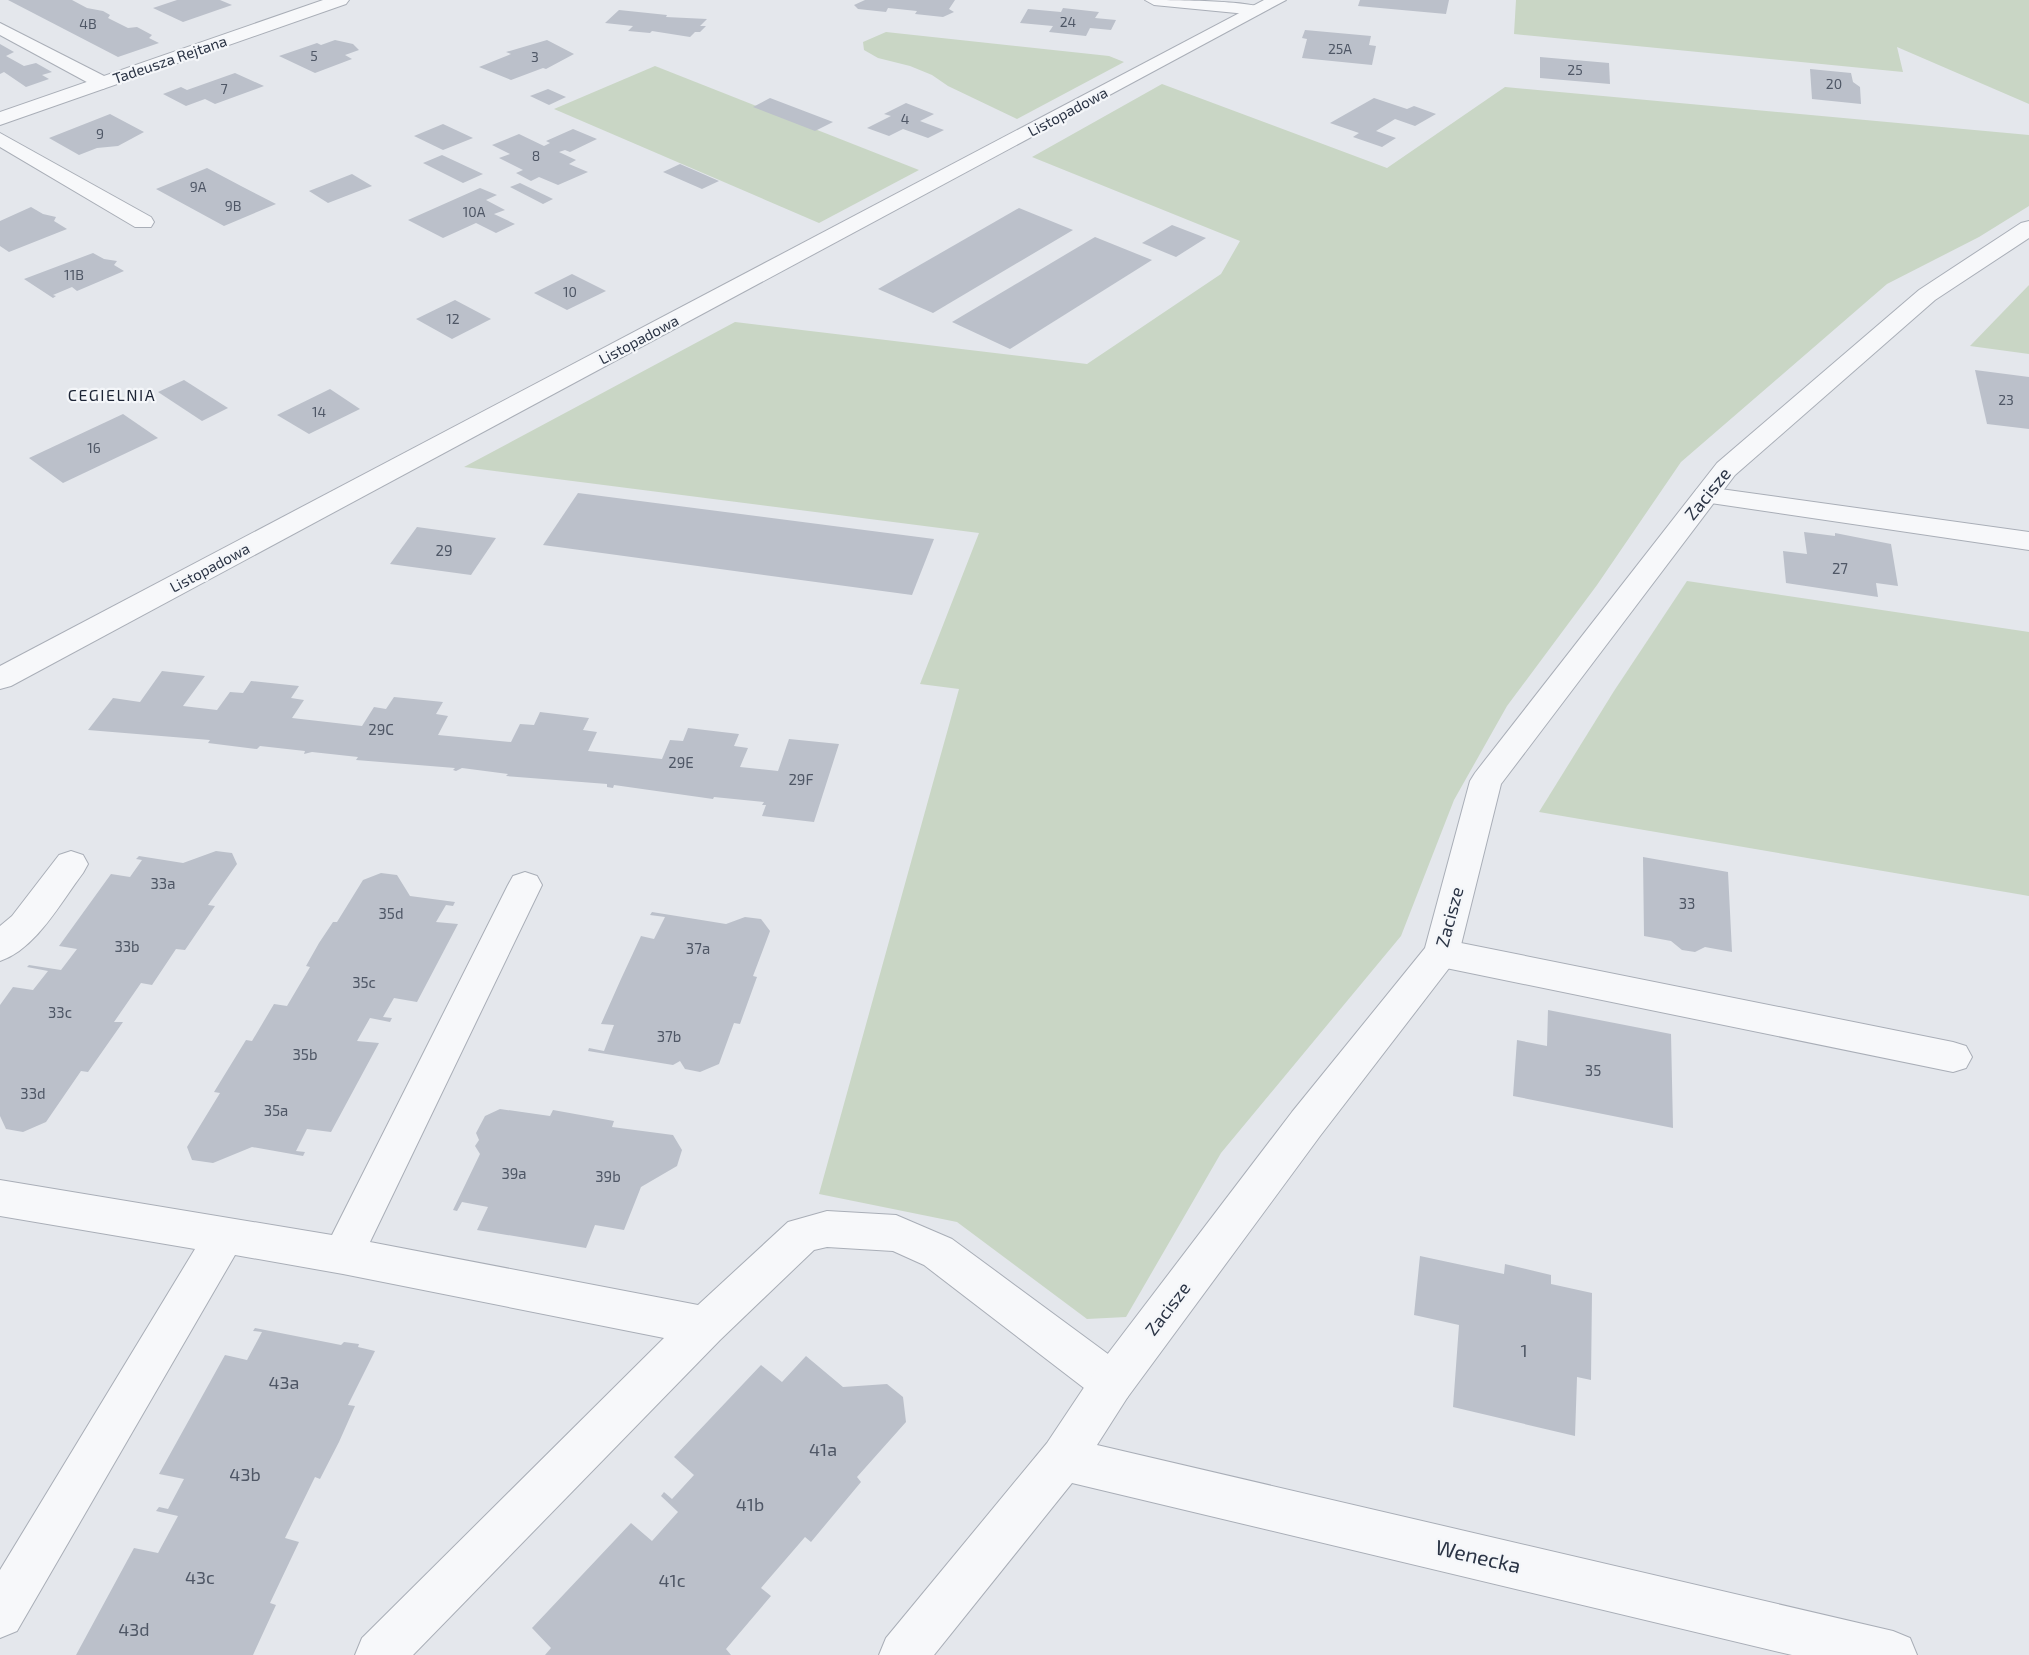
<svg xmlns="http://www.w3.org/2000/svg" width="2029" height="1655" font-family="'Exo 2',sans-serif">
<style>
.green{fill:#c9d6c5}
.building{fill:#bbc0ca}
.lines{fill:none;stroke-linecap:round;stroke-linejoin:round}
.lane-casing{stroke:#a9aeb7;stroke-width:2}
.street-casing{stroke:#a9aeb7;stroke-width:2}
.lane{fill:#f7f8fa;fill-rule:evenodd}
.street{fill:#f7f8fa;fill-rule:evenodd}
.labels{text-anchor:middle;stroke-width:4.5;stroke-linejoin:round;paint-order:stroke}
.far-number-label{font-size:14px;fill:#4f5766}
.far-street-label{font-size:15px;fill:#2b3445;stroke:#f4f6f9}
.number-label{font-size:15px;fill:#4f5766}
.far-neighbourhood-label{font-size:16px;letter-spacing:1.5px;fill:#1d2536;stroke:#f4f6f9}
.street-label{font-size:18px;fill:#2b3445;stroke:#f4f6f9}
.near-number-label{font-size:18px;fill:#4f5766}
.near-street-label{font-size:21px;fill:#2b3445;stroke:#f4f6f9}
</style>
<rect width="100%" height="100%" fill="#e4e7ec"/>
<g class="green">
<path d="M1516 0H2029V104L1897 47 1903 72 1514 34Z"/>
<path d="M886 32 1109 56 1124 62 1017 119 948 86 932 75 910 66 878 58 864 50 863 42Z"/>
<path d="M655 66 919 170 819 223 554 109Z"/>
<path d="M1162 84 1387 168 1505 87 2029 135V206L1979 237 1887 284 1681 462 1597 585 1507 706 1454 800 1401 936 1221 1153 1126 1317 1087 1319 957 1222 819 1194 959 689 920 684 979 533 464 467 735 322 1087 364 1221 274 1240 241 1032 157Z"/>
<path d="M2029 285V354L1970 346Z"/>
<path d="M1687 581 2029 632V896L1539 812 1614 691Z"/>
</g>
<g class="building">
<path d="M8 0H72L87 8 103 11 110 15 108 18 128 28 137 27 152 35 149 38 159 43 118 57Z"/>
<path d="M177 0H220L232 5 183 22 153 8Z"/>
<path d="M865 0H955L949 9 954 12 943 17 915 14 917 11 888 8 886 12 858 9 854 5Z"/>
<path d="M1360 0H1449L1446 14 1358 6Z"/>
<path d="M1063 8 1099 12 1095 18 1116 20 1111 30 1090 28 1086 36 1049 32 1053 26 1020 23 1028 9 1061 12Z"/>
<path d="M619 10 667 15 666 17 707 19 700 26H706L700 32H695L690 37 652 31 650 33 628 31 633 26 605 23Z"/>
<path d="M1305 30 1371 36 1369 45 1376 46 1372 65 1302 58 1307 39 1302 38Z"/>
<path d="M335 40 353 44 359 50 345 55 352 59 315 73 279 56 317 43 321 45Z"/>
<path d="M547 40 574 54 546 69 543 68 511 80 479 67 511 54 506 52Z"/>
<path d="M0 44 14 52 6 56 24 66 36 63 52 72 42 75 49 79 26 87 4 72 0 74Z"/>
<path d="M1540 57 1609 63 1610 84 1540 78Z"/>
<path d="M1810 69 1851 73 1853 82 1860 87 1861 104 1812 99Z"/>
<path d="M235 73 264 86 215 104 205 99 186 106 163 94 181 87 187 90Z"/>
<path d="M548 89 566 97 549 105 530 96Z"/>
<path d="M770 98 833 122 815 131 753 107Z"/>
<path d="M1374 98 1407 109 1414 106 1436 114 1415 126 1395 119 1376 131 1396 138 1382 147 1353 137 1359 133 1330 123Z"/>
<path d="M906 103 934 114 920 121 944 130 928 138 903 129 889 136 867 128 891 116 884 114Z"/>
<path d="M110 114 144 132 118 146 97 148 79 155 49 138Z"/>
<path d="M443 124 473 138 443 150 414 136Z"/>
<path d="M573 129 597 139 570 152 565 150 559 152 576 160 569 164 588 172 558 185 539 177 531 181 516 173 523 170 499 158 510 154 492 145 519 134 544 146 550 143 546 141Z"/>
<path d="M442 155 483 174 463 183 423 163Z"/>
<path d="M680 164 719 181 702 189 663 172Z"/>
<path d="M207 168 241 186 276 204 224 226 156 189Z"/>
<path d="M352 174 372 186 328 203 309 191Z"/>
<path d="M520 183 553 199 543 204 510 187Z"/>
<path d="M480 188 497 195 486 200 505 210 494 214 515 224 496 233 476 223 443 238 408 220Z"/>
<path d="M31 207 43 214 56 217 54 221 67 229 9 252 0 246V221Z"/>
<path d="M1019 208 1073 230 933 313 878 289Z"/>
<path d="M1172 225 1206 238 1176 257 1142 243Z"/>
<path d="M1095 237 1152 260 1010 349 952 322Z"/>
<path d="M93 253 104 259 117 261 114 265 124 271 77 291 72 287 53 295 56 296 53 298 24 279Z"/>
<path d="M572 274 606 291 567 310 534 293Z"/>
<path d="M455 300 491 319 452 339 416 319Z"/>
<path d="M1975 370 2029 377V429L1987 424Z"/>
<path d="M184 380 228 408 202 421 158 392Z"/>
<path d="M330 389 360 409 309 434 277 415Z"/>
<path d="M123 414 158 438 63 483 29 458Z"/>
<path d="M578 493 934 539 912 595 543 545Z"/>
<path d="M417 527 496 538 471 575 390 564Z"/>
<path d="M1804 532 1835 536V533L1891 544 1898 586 1876 583 1878 597 1786 583 1783 551 1807 554Z"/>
<path d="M162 671 205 676 183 706 217 710 230 692 243 693 251 681 299 686 291 698 304 700 292 718 362 726 374 707 386 709 394 697 443 702 436 714 448 716 438 735 511 742 520 724 534 725 540 712 589 718 583 730 597 732 588 751 662 759 670 740 683 741 688 728 739 734 734 746 748 748 740 767 778 771 789 739 839 744 814 822 762 816 766 805H762L764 802 714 797 713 799 614 785 613 788 607 787V784L506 776 508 774 462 768 456 771 453 770 455 768 356 760 358 757 312 752 304 754 305 751 260 746 257 749 208 743 210 740 88 730 113 698 140 702Z"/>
<path d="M216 851 232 853 237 864 208 905 215 906 185 950 176 949 152 985 141 983 114 1022H123L88 1072 81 1071 46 1122 23 1132 6 1129 0 1116V1005L13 987 33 990 48 971 27 967 29 965 61 970 77 949 59 946 111 874 130 877 142 860 136 859 139 856 183 863Z"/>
<path d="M1643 857 1728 872 1732 952 1705 947 1695 952 1682 950 1671 941 1644 936Z"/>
<path d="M381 873 397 875 410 896 455 902 453 906 446 905 436 922 458 924 417 1002 394 998 383 1017 392 1018 390 1022 370 1018 357 1041 379 1043 331 1132 307 1129 296 1151 305 1152 303 1156 252 1147 213 1163 192 1160 187 1147 220 1093 214 1092 246 1040 252 1041 274 1004 287 1006 310 967 306 966 319 943 333 922H337L363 880Z"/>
<path d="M652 912 726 924 745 917 761 919 770 931 753 976 757 977 740 1024 734 1023 719 1064 700 1072 685 1069 680 1061 673 1065 588 1051 589 1048 604 1051 614 1025 601 1024 621 979 641 936 654 939 665 917 650 915Z"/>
<path d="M1548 1010 1671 1034 1673 1128 1513 1096 1517 1040 1547 1046Z"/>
<path d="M500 1109 550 1116 553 1110 614 1121 612 1127 673 1135 682 1150 677 1166 641 1187 624 1230 595 1225 586 1248 477 1230 488 1207 462 1202 457 1211 453 1210 480 1154 475 1146 479 1140 476 1133 485 1116Z"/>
<path d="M1420 1256 1504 1274 1505 1264 1551 1275V1284L1592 1293 1591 1380 1577 1377 1575 1436 1453 1407 1459 1325 1414 1315Z"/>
<path d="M255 1328 341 1345 344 1342 359 1344 358 1347 375 1351 348 1405 355 1406 339 1442 320 1479 315 1477 285 1538 299 1542 270 1603 276 1605 253 1655H76L134 1548 158 1553 178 1516 156 1511 159 1507 168 1509 184 1479 159 1474 225 1355 247 1360 262 1332 253 1331Z"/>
<path d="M806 1356 843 1387 887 1384 903 1397 906 1422 857 1477 861 1482 811 1542 805 1537 761 1588 771 1596 726 1649 731 1655H545L551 1648 532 1628 631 1523 652 1541 678 1512 661 1496 664 1492 672 1499 694 1475 674 1457 761 1365 782 1382Z"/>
</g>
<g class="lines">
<g class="lane-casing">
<g id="lane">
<path d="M1145 0C1164 0 1257 0 1266 10L1257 15 1154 5Z"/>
<path d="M0 23 110 79 113 83 103 89 96 87 0 35Z"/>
<path d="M0 133 151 217 154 222 151 227H135L0 147Z"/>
<path d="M1706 487 2029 532V550L1697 501 1693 495 1697 489Z"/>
<path d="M71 851 83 855 88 864 83 873C61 902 36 949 0 961V926L12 916 59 855Z"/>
<path d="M525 872 537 876 542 885 370 1242 698 1305 788 1222 827 1211 896 1215 952 1239 1127 1368 1134 1383 1127 1398 1112 1404 1097 1398 924 1265 893 1251 827 1247 814 1250 720 1340 413 1655H355L362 1638 664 1338 343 1274 235 1255 17 1631 0 1638V1570L195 1249 0 1216V1180L332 1235 508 885 513 876Z"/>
<path d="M1441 939 1953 1042 1966 1046 1972 1057 1966 1068 1953 1072 1441 967 1429 963 1423 953 1429 943Z"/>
</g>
</g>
<g class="street-casing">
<g id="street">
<path d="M323 0H349L346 4 0 125V112Z"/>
<path d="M1264 0H1286L11 686 0 689V666Z"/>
<path d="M2029 221V238L1935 300 1735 475 1501 784 1459 953 1453 963 1320 1136 1127 1398 1097 1445 1893 1631 1910 1638 1917 1655H1792L1072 1483 934 1655H879L886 1638 1047 1443 1097 1368 1292 1112 1425 948 1470 781 1475 773 1717 463 1919 290 2021 223Z"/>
</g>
</g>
<use href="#lane" class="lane"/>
<use href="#street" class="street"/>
</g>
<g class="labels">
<g class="far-number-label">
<text x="1068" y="27">24</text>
<text x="88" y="29">4B</text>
<text x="1340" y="54">25A</text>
<text x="314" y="61">5</text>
<text x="535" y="62">3</text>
<text x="1575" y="75">25</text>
<text x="1834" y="89">20</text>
<text x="224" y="94">7</text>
<text x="905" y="124">4</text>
<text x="100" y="139">9</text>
<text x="536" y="161">8</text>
<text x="198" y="192">9A</text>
<text x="233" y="211">9B</text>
<text x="474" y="217">10A</text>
<text x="74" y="280">11B</text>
<text x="570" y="297">10</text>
<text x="453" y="324">12</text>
<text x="2006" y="405">23</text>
<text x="319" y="417">14</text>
<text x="94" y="453">16</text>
</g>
<g class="far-street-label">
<text transform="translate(170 60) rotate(-19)" y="5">Tadeusza Rejtana</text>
<text transform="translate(1068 112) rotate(-28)" y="5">Listopadowa</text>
<text transform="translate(639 340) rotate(-28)" y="5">Listopadowa</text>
<text transform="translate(210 568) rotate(-28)" y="5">Listopadowa</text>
</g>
<g class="number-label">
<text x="444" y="556">29</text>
<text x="1840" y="574">27</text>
<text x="381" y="735">29C</text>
<text x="681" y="768">29E</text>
<text x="801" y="785">29F</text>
<text x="163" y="889">33a</text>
<text x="1687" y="909">33</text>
<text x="391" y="919">35d</text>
<text x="127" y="952">33b</text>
<text x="698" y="954">37a</text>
<text x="364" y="988">35c</text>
<text x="60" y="1018">33c</text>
<text x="669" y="1042">37b</text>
<text x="305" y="1060">35b</text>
<text x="1593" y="1076">35</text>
<text x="33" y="1099">33d</text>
<text x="276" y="1116">35a</text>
<text x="514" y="1179">39a</text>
<text x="608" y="1182">39b</text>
</g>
<g class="far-neighbourhood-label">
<text x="112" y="401">CEGIELNIA</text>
</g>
<g class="street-label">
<text transform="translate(1708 494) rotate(-51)" y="6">Zacisze</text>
<text transform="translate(1450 917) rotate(-75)" y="6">Zacisze</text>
<text transform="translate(1168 1309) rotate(-53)" y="6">Zacisze</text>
</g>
<g class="near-number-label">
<text x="1524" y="1357">1</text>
<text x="284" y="1389">43a</text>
<text x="823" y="1456">41a</text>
<text x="245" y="1481">43b</text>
<text x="750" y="1511">41b</text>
<text x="200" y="1584">43c</text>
<text x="672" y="1587">41c</text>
<text x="134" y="1636">43d</text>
</g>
<g class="near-street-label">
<text transform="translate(1478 1557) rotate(13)" y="7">Wenecka</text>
</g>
</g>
</svg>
